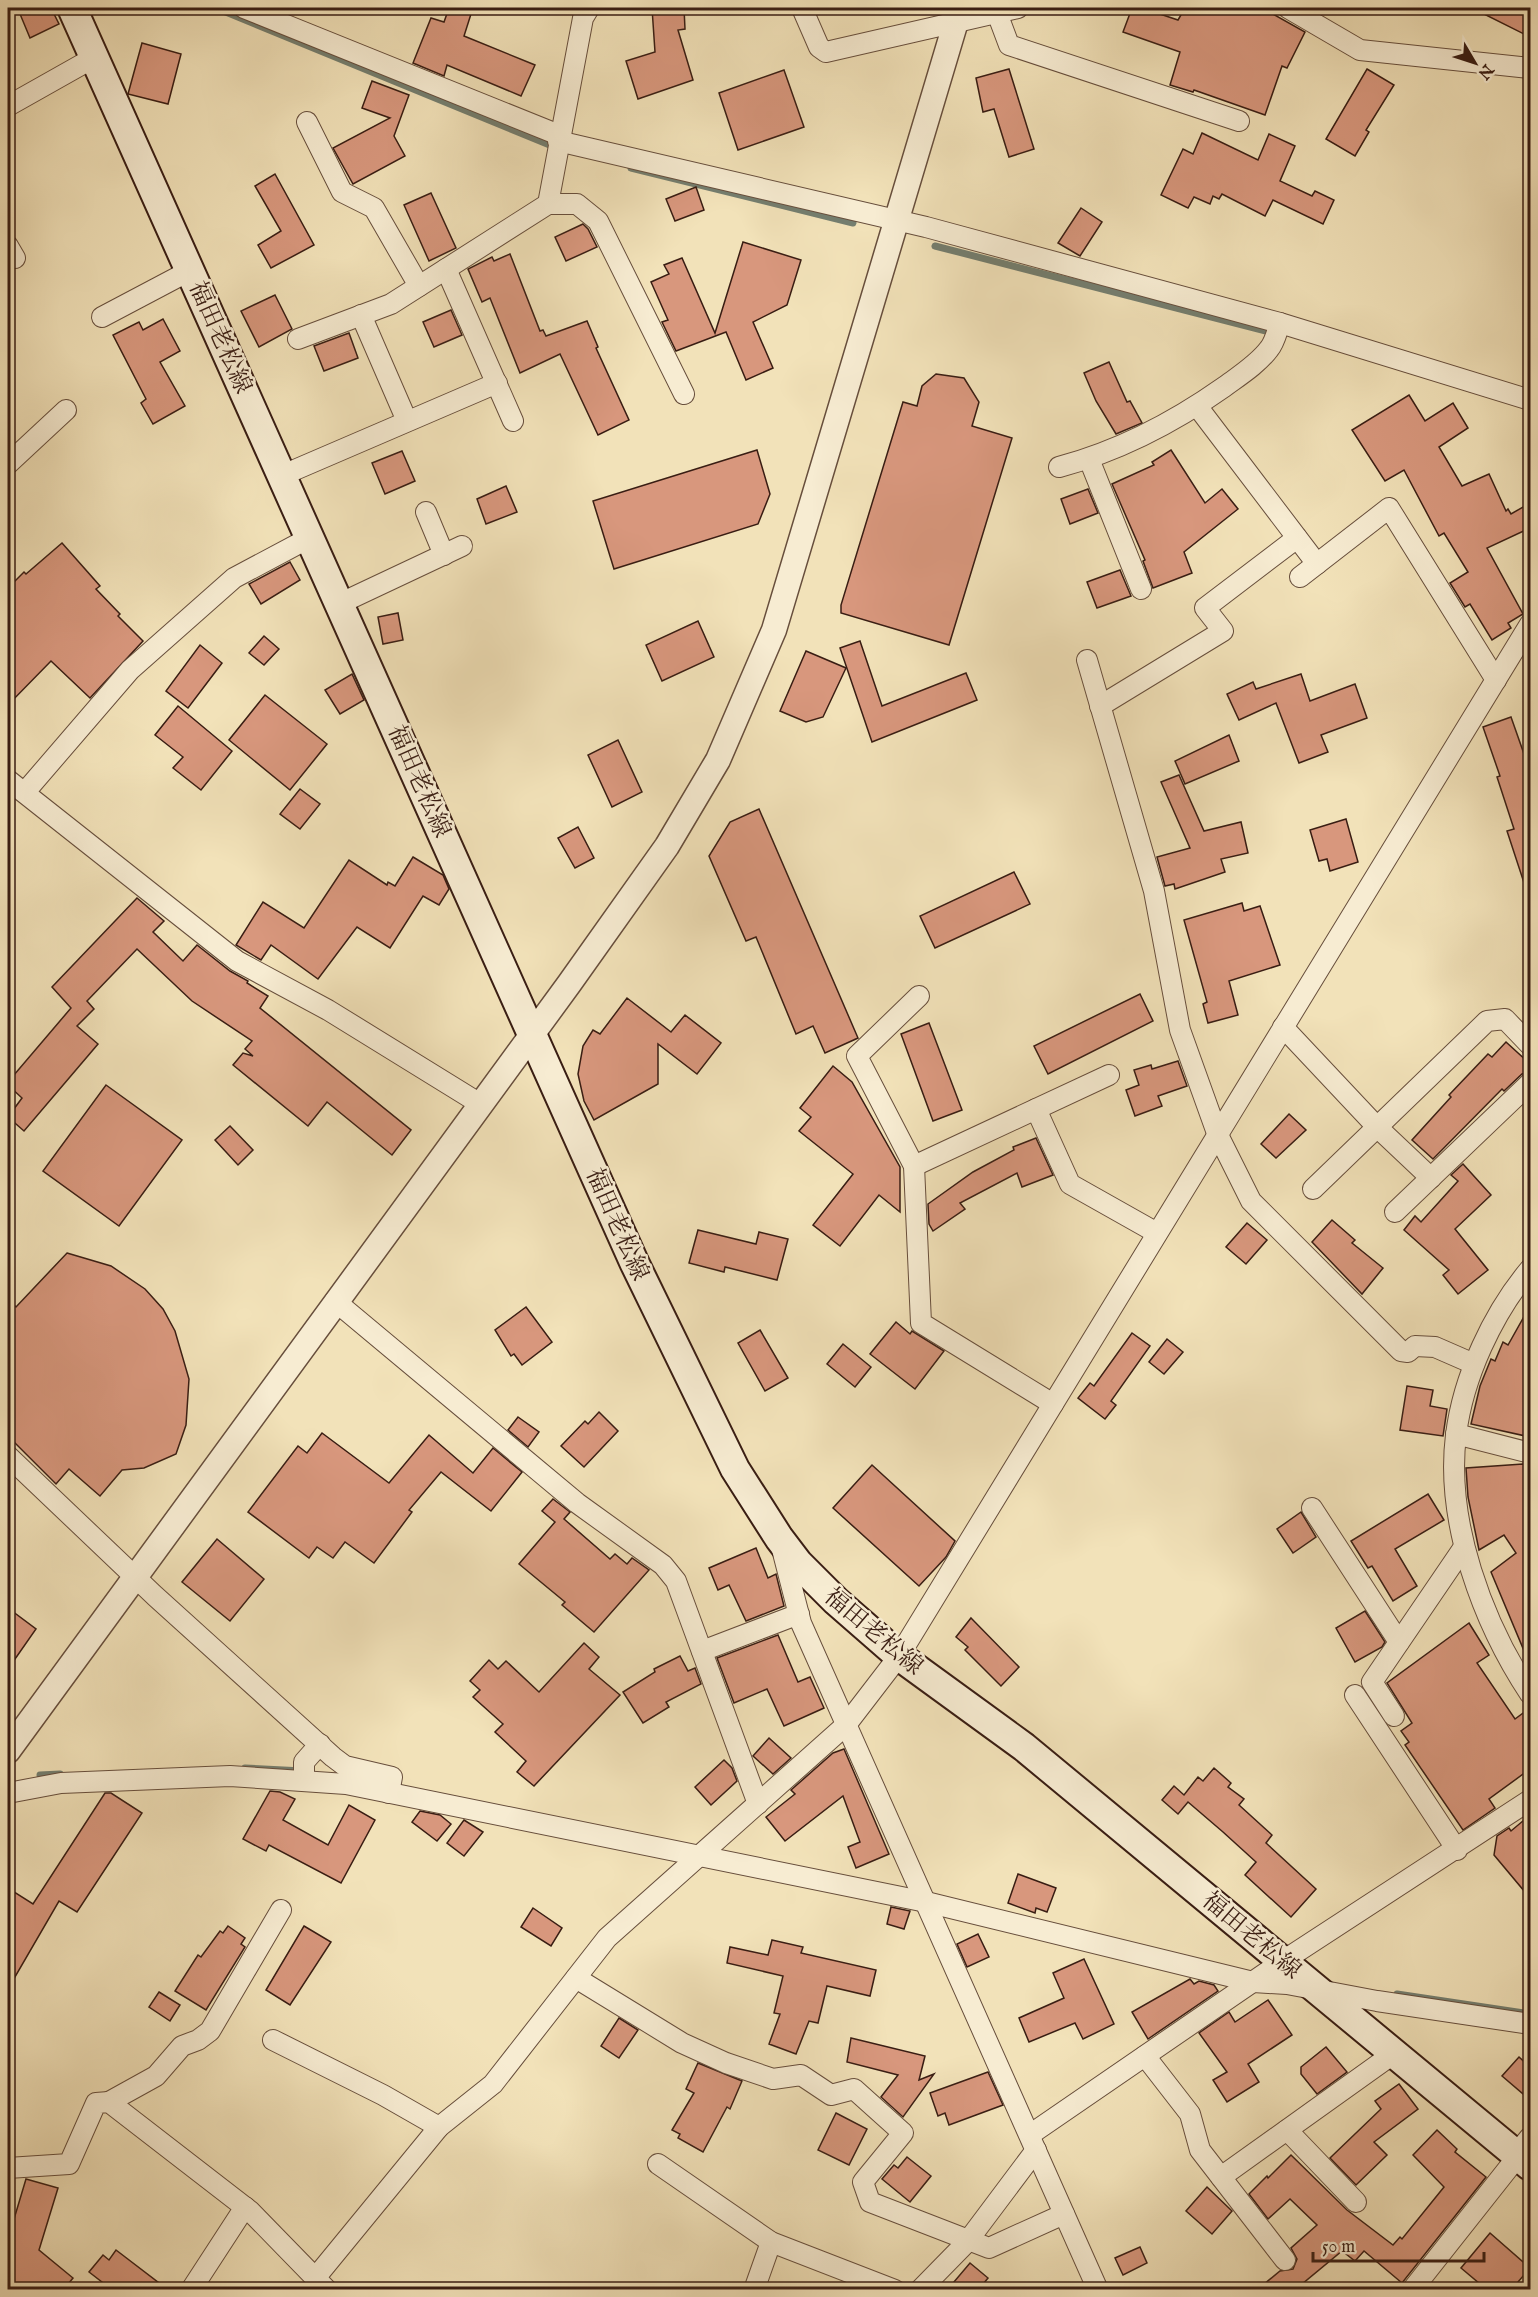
<svg xmlns="http://www.w3.org/2000/svg" width="1538" height="2297" font-family="'IM FELL English','Noto Serif JP',serif">
<style>
.lines{fill:none;stroke-linecap:round;stroke-linejoin:round}
.stream{stroke:#747e6f;stroke-width:7}
.building{fill:#d8977d;stroke:#391d13;stroke-width:1.5}
.minor-casing{stroke:#674e3c;stroke-width:22}
.tertiary-casing{stroke:#674e3c;stroke-width:27}
.secondary-casing{stroke:#391d13;stroke-width:32}
.minor{stroke:#f7ecd2;stroke-width:20}
.tertiary{stroke:#f7ecd2;stroke-width:24}
.secondary{stroke:#f7ecd2;stroke-width:28}
.labels{text-anchor:middle;stroke-width:5;stroke-linejoin:round;paint-order:stroke}
.street-label{font-size:24px;fill:#391d13;stroke:#f7ecd2}
</style>
<rect width="100%" height="100%" fill="#f2e2b9"/>
<filter id="stains"><feTurbulence type="fractalNoise" baseFrequency=".00333" numOctaves="4"/><feColorMatrix values="0 0 0 0 .2 0 0 0 0 .09 0 0 0 0 .02 0 0 0 .5 -.17"/></filter>
<radialGradient id="worn" r=".72"><stop offset=".6" stop-color="#630" stop-opacity="0"/><stop offset="1" stop-color="#630" stop-opacity=".3"/></radialGradient>
<g class="lines">
<g class="stream">
<path d="M216 8 557 148"/>
<path d="M631 168 853 223"/>
<path d="M935 246 1266 331"/>
<path d="M245 1768 303 1771"/>
<path d="M40 1775 60 1774"/>
<path d="M1397 1994 1530 2014"/>
</g>
</g>
<g class="building">
<path d="M34 8H51L59 24 30 38 20 14Z"/>
<path d="M449 8 471 14 464 36 535 65 521 96 447 65 444 76 413 63 431 18 444 22Z"/>
<path d="M652 8H684L685 29 678 30 693 80 638 99 626 61 655 52Z"/>
<path d="M1132 8H1142L1178 20 1185 8H1262L1305 32 1287 68 1282 66 1265 115 1194 90 1193 92 1170 85 1180 52 1123 32Z"/>
<path d="M1472 8H1519L1530 13V37Z"/>
<path d="M142 43 181 54 168 104 128 94Z"/>
<path d="M1009 69 1034 149 1009 157 994 109 983 112 976 78Z"/>
<path d="M1367 69 1394 85 1366 130 1369 132 1355 156 1326 139Z"/>
<path d="M784 70 804 127 738 150 719 93Z"/>
<path d="M372 81 409 95 394 136 405 156 353 184 333 148 390 118 362 108Z"/>
<path d="M1202 133 1258 160 1269 134 1295 146 1280 181 1312 196 1315 191 1334 200 1323 224 1273 200 1265 216 1222 194 1219 199 1213 196 1210 204 1194 197 1188 208 1161 195 1183 149 1193 154Z"/>
<path d="M275 174 314 245 271 268 258 245 281 231 255 186Z"/>
<path d="M696 187 704 210 675 221 666 199Z"/>
<path d="M431 193 456 248 429 261 404 205Z"/>
<path d="M1081 208 1102 222 1080 256 1058 243Z"/>
<path d="M583 224 588 229 597 247 566 261 555 237Z"/>
<path d="M743 242 801 260 787 305 753 322 773 368 746 380 726 332 676 351 662 322 668 320 651 282 669 274 664 265 682 258 715 333Z"/>
<path d="M510 254 540 331 543 330 546 336 587 321 598 347 596 348 629 420 598 435 560 354 520 373 490 298 482 302 468 269 492 257 494 261Z"/>
<path d="M275 295 292 329 259 347 241 311Z"/>
<path d="M451 310 462 335 434 347 423 322Z"/>
<path d="M163 319 180 351 160 362 185 406 153 424 141 403 146 399 113 335 139 322 143 330Z"/>
<path d="M349 333 358 358 324 371 314 346Z"/>
<path d="M1109 362 1127 402 1130 401 1142 423 1116 434 1096 401 1084 373Z"/>
<path d="M936 374 964 378 979 402 972 426 1012 438 949 645 841 613V605L903 402 917 406 922 386Z"/>
<path d="M1409 395 1425 421 1453 403 1468 428 1439 447 1462 486 1489 474 1506 511 1508 509 1511 514 1530 503V528L1487 548 1523 614 1508 623 1511 628 1492 640 1470 604 1465 607 1450 583 1468 572 1444 533 1439 536 1404 470 1385 481 1352 430Z"/>
<path d="M757 450 770 494 758 524 614 569 593 501Z"/>
<path d="M1171 450 1205 503 1222 489 1238 509 1184 552 1192 573 1153 588 1143 561 1145 560 1112 484 1154 465 1152 462Z"/>
<path d="M402 451 415 481 385 494 372 463Z"/>
<path d="M506 486 517 512 486 524 477 499Z"/>
<path d="M1088 489 1098 513 1070 524 1061 499Z"/>
<path d="M62 543 100 586 96 589 120 614 118 616 143 641 90 698 51 661 8 705V588L24 572 26 574Z"/>
<path d="M290 562 300 580 261 604 249 584Z"/>
<path d="M1120 570 1131 596 1097 608 1087 582Z"/>
<path d="M398 613 403 640 383 644 378 617Z"/>
<path d="M698 621 714 657 662 681 646 645Z"/>
<path d="M264 636 279 649 264 665 249 653Z"/>
<path d="M860 641 882 706 966 673 977 700 872 742 840 648Z"/>
<path d="M200 645 222 663 188 708 166 691Z"/>
<path d="M806 651 846 668 823 717 806 722 780 711Z"/>
<path d="M352 674 364 700 340 714 325 690Z"/>
<path d="M1301 674 1310 701 1355 684 1367 718 1321 735 1328 752 1299 763 1276 703 1239 720 1227 694 1253 682 1256 689Z"/>
<path d="M265 695 327 744 290 790 229 740Z"/>
<path d="M178 706 232 751 201 790 173 768 183 757 155 735Z"/>
<path d="M1511 717 1530 771V892H1527L1507 831 1514 829 1497 777 1500 776 1483 727Z"/>
<path d="M1229 735 1239 761 1185 784 1175 761Z"/>
<path d="M618 740 642 792 612 807 588 755Z"/>
<path d="M1179 775 1204 831 1241 822 1248 853 1221 859 1225 872 1175 889 1174 884 1165 886 1157 857 1190 848 1161 782Z"/>
<path d="M300 789 320 804 300 829 280 814Z"/>
<path d="M759 809 858 1038 825 1053 813 1026 796 1034 756 937 746 941 709 856 730 822Z"/>
<path d="M1346 819 1358 862 1330 871 1327 859 1319 861 1310 830Z"/>
<path d="M578 827 594 858 575 868 558 838Z"/>
<path d="M413 857 443 875 449 889 439 905 423 896 390 948 357 927 318 979 271 945 261 960 236 945 263 902 304 928 349 860 387 885 388 882 395 886Z"/>
<path d="M1014 872 1030 904 935 948 920 916Z"/>
<path d="M137 898 164 921 153 932 183 961 197 945 230 971 248 981 247 983 268 996 260 1008 411 1130 392 1155 327 1102 308 1126 233 1065 243 1053 253 1056 245 1049 252 1041 192 1001 137 949 87 1001 94 1009 77 1026 98 1044 24 1131 8 1117 22 1098 8 1085V1082L71 1008 52 987Z"/>
<path d="M1242 903 1244 911 1260 906 1280 965 1229 981 1238 1015 1208 1023 1203 1004 1207 1002 1184 920Z"/>
<path d="M1140 994 1153 1021 1048 1074 1034 1046Z"/>
<path d="M627 998 671 1032 685 1015 721 1043 697 1074 658 1044V1084L594 1120 584 1101 578 1074 583 1046 593 1030 600 1034Z"/>
<path d="M929 1023 962 1110 933 1121 901 1034Z"/>
<path d="M1506 1042 1530 1064V1071L1522 1074 1504 1091 1502 1089 1433 1159 1412 1140 1451 1097 1449 1095 1488 1054 1492 1057Z"/>
<path d="M1178 1061 1187 1086 1158 1096 1162 1106 1135 1116 1126 1090 1139 1085 1134 1070 1151 1065 1152 1069Z"/>
<path d="M833 1066 852 1082 900 1167V1212L879 1195 840 1246 813 1225 853 1174 799 1131 811 1117 800 1108Z"/>
<path d="M106 1085 182 1140 119 1226 43 1171Z"/>
<path d="M1289 1114 1306 1130 1276 1158 1261 1144Z"/>
<path d="M230 1126 253 1150 238 1165 215 1140Z"/>
<path d="M1036 1138 1053 1175 1022 1187 1017 1173 960 1203 965 1209 933 1231 929 1224 928 1204 973 1172 1014 1150 1013 1147Z"/>
<path d="M1463 1164 1491 1195 1455 1229 1488 1270 1458 1294 1443 1275 1449 1270 1404 1230 1415 1216 1421 1222 1458 1181 1451 1175Z"/>
<path d="M1332 1220 1355 1240 1352 1243 1383 1268 1362 1294 1312 1242Z"/>
<path d="M1247 1223 1267 1240 1246 1264 1226 1247Z"/>
<path d="M698 1230 756 1244 759 1232 788 1239 777 1280 725 1267 724 1272 689 1263Z"/>
<path d="M67 1253 111 1266 145 1289 163 1309 175 1331 189 1379 186 1425 176 1454 144 1468 122 1470 100 1496 69 1469 56 1484 8 1436V1299L16 1307Z"/>
<path d="M1530 1306V1437L1471 1424 1480 1386 1491 1359 1495 1361 1503 1342 1508 1345Z"/>
<path d="M526 1307 552 1342 522 1365 514 1354 511 1356 495 1330Z"/>
<path d="M896 1322 910 1334 912 1331 944 1351 915 1389 870 1354Z"/>
<path d="M760 1330 788 1378 765 1391 738 1343Z"/>
<path d="M1132 1333 1150 1346 1111 1401 1116 1405 1105 1419 1078 1398 1090 1383 1094 1386Z"/>
<path d="M1167 1339 1183 1352 1164 1374 1149 1362Z"/>
<path d="M843 1344 871 1367 855 1387 827 1364Z"/>
<path d="M1407 1386 1433 1390 1430 1406 1447 1409 1443 1436 1400 1430Z"/>
<path d="M599 1412 618 1431 584 1467 561 1446 585 1421 588 1424Z"/>
<path d="M518 1417 539 1432 528 1447 508 1430Z"/>
<path d="M322 1433 389 1483 429 1435 473 1473 493 1448 522 1472 491 1511 441 1472 409 1510 412 1512 374 1563 345 1542 333 1558 317 1547 309 1558 248 1512 298 1446 307 1453Z"/>
<path d="M1523 1464 1530 1465V1665L1491 1572 1516 1553 1504 1535 1479 1550 1468 1497 1466 1468Z"/>
<path d="M872 1465 955 1541 946 1557 919 1586 833 1508Z"/>
<path d="M1428 1494 1444 1520 1395 1549 1417 1586 1393 1601 1372 1566 1368 1568 1351 1541Z"/>
<path d="M553 1499 570 1512 564 1519 610 1559 615 1554 627 1564 632 1558 649 1570 594 1632 562 1605 565 1602 519 1564 555 1522 542 1511Z"/>
<path d="M1301 1512 1316 1537 1293 1553 1277 1529Z"/>
<path d="M217 1539 264 1579 230 1621 182 1582Z"/>
<path d="M756 1548 768 1578 776 1574 784 1606 746 1621 729 1585 718 1590 709 1568Z"/>
<path d="M8 1608 36 1629 8 1669Z"/>
<path d="M1365 1611 1385 1642 1382 1647 1355 1662 1336 1628Z"/>
<path d="M971 1618 1019 1667 1001 1686 965 1650 968 1647 956 1637Z"/>
<path d="M1469 1623 1489 1655 1477 1663 1515 1719 1530 1708V1769L1489 1799 1495 1808 1463 1830 1405 1745 1409 1742 1401 1731 1412 1723 1387 1683Z"/>
<path d="M778 1635 798 1682 810 1677 824 1708 784 1726 767 1689 734 1703 717 1658Z"/>
<path d="M584 1643 599 1657 589 1669 620 1695 534 1786 517 1772 526 1761 495 1732 503 1724 473 1697 480 1690 470 1681 489 1660 498 1669 506 1661 539 1692Z"/>
<path d="M680 1656 688 1671 695 1668 701 1684 666 1702 669 1707 643 1723 623 1692 655 1672 654 1669Z"/>
<path d="M769 1738 791 1758 773 1774 753 1756Z"/>
<path d="M844 1749 889 1854 856 1868 848 1847 860 1842 843 1796 785 1841 766 1817 795 1794 791 1790 833 1753Z"/>
<path d="M724 1760 732 1768 737 1781 711 1805 695 1787Z"/>
<path d="M1214 1768 1231 1783 1228 1787 1244 1799 1239 1805 1272 1835 1266 1843 1316 1889 1291 1917 1245 1875 1256 1862 1223 1832 1188 1802 1178 1814 1162 1800 1174 1786 1184 1795 1198 1777 1203 1781Z"/>
<path d="M270 1791 280 1792 295 1799 283 1820 328 1845 349 1805 375 1820 341 1883 269 1845 266 1851 243 1839Z"/>
<path d="M105 1793H111L142 1813 77 1912 59 1901 8 1989V1888L33 1904Z"/>
<path d="M420 1811 440 1815 451 1824 437 1841 412 1822Z"/>
<path d="M1530 1815V1898L1494 1855 1497 1836 1509 1828 1511 1831Z"/>
<path d="M464 1820 483 1832 464 1856 447 1843Z"/>
<path d="M1018 1874 1056 1888 1047 1912 1036 1908 1035 1913 1008 1903Z"/>
<path d="M891 1907 910 1911 904 1929 887 1924Z"/>
<path d="M533 1908 562 1928 551 1946 521 1927Z"/>
<path d="M228 1926 245 1938 241 1944 245 1947 206 2010 175 1991 198 1955 201 1957 220 1931 223 1933Z"/>
<path d="M304 1926 331 1942 290 2005 266 1990Z"/>
<path d="M978 1934 989 1957 967 1967 957 1944Z"/>
<path d="M772 1940 803 1947 801 1953 876 1970 870 1996 827 1986 818 2023 809 2021 796 2054 769 2044 780 2014 774 2013 783 1976 727 1963 730 1947 768 1955Z"/>
<path d="M1084 1959 1114 2024 1083 2039 1075 2023 1029 2042 1019 2018 1064 1998 1053 1973Z"/>
<path d="M1190 1979 1194 1984 1199 1981 1214 1985 1218 1991 1148 2039 1132 2012Z"/>
<path d="M159 1992 180 2005 170 2021 149 2007Z"/>
<path d="M1268 2000 1292 2035 1248 2064 1259 2082 1227 2102 1213 2080 1227 2072 1199 2033 1229 2012 1235 2022Z"/>
<path d="M619 2018 638 2030 619 2058 601 2046Z"/>
<path d="M851 2038 925 2056 919 2080 934 2074 903 2117 881 2097 898 2075 847 2062Z"/>
<path d="M1326 2047 1347 2072 1317 2094 1301 2074V2067Z"/>
<path d="M1519 2057 1530 2067V2100L1502 2076Z"/>
<path d="M698 2063 742 2081 730 2109 727 2107 703 2152 678 2138 680 2134 672 2130 694 2093 686 2089Z"/>
<path d="M988 2072 1003 2105 949 2125 945 2113 938 2116 930 2093Z"/>
<path d="M1399 2084 1418 2109 1374 2142 1387 2155 1356 2185 1330 2158 1381 2109 1375 2101Z"/>
<path d="M836 2113 867 2129 849 2165 818 2150Z"/>
<path d="M1437 2130 1457 2149 1455 2152 1486 2177 1402 2283 1364 2251 1355 2261 1342 2251 1296 2289H1258L1280 2271 1293 2269 1297 2259 1291 2248 1317 2225 1290 2199 1268 2219 1249 2194 1267 2176 1268 2178 1291 2155 1347 2210 1393 2245 1400 2237 1402 2239 1444 2187 1413 2155Z"/>
<path d="M907 2157 931 2176 910 2202 882 2179 894 2165 898 2168Z"/>
<path d="M26 2179 58 2188 39 2250 73 2278 64 2289H8V2239Z"/>
<path d="M1207 2187 1232 2211 1212 2234 1186 2211Z"/>
<path d="M1490 2233 1530 2268 1512 2289H1486L1461 2268Z"/>
<path d="M1140 2247 1147 2263 1123 2275 1115 2258Z"/>
<path d="M116 2250 167 2289H111L89 2272 103 2255 109 2260Z"/>
<path d="M970 2263 988 2278 979 2289H948Z"/>
</g>
<g class="lines">
<g class="minor-casing">
<g id="minor">
<path d="M244 8 559 135"/>
<path d="M802 8 819 47 826 52 1018 8"/>
<path d="M1288 8 1360 50 1530 68"/>
<path d="M997 13 1009 45 1239 121"/>
<path d="M8 106 95 57"/>
<path d="M307 122 342 192 374 208 419 286"/>
<path d="M558 141 926 227 1280 323 1530 400"/>
<path d="M548 204H577L598 221 684 394"/>
<path d="M8 246 15 258"/>
<path d="M446 269 513 421"/>
<path d="M361 315 407 421"/>
<path d="M102 317 191 270"/>
<path d="M298 339 391 304 548 204 583 18 589 8"/>
<path d="M1197 406 1317 564"/>
<path d="M1089 459 1141 589"/>
<path d="M8 464 66 410"/>
<path d="M1059 467C1119 451 1173 423 1224 387 1239 376 1258 364 1269 349 1275 342 1277 331 1280 323"/>
<path d="M283 475 497 383"/>
<path d="M426 512 444 555"/>
<path d="M1300 577 1389 508 1496 680"/>
<path d="M341 603 462 546"/>
<path d="M1087 660 1154 891 1180 1030 1217 1133 1251 1201 1401 1351 1408 1352 1415 1346 1435 1347 1474 1364"/>
<path d="M1100 706 1223 631 1205 608 1297 538"/>
<path d="M8 780 237 961 328 1010 482 1105"/>
<path d="M25 792 130 670 234 578 311 537"/>
<path d="M919 996 857 1056 914 1166 921 1323 1053 1404"/>
<path d="M1283 1027 1377 1127 1431 1178"/>
<path d="M1036 1109 1070 1184 1157 1233"/>
<path d="M914 1166 1109 1075"/>
<path d="M1313 1189 1487 1021 1505 1019 1530 1045"/>
<path d="M1395 1212 1530 1083"/>
<path d="M1530 1269C1493 1313 1463 1377 1456 1435 1445 1522 1483 1623 1530 1694"/>
<path d="M335 1301 577 1503 663 1565 676 1581 758 1804"/>
<path d="M1456 1434 1530 1453"/>
<path d="M8 1456 155 1596 333 1757 345 1766 392 1777 389 1793"/>
<path d="M1312 1508 1399 1642"/>
<path d="M782 1549 801 1623 1098 2290"/>
<path d="M702 1651 799 1614"/>
<path d="M1355 1695 1457 1850"/>
<path d="M1394 1716 1372 1682 1464 1547"/>
<path d="M304 1779V1762L320 1744"/>
<path d="M8 1793 61 1783 230 1776 346 1784 926 1902 1253 1982 1287 1984 1377 2001 1530 2024"/>
<path d="M576 1978 682 2043 726 2063 773 2079 801 2075 831 2095 854 2089 903 2133 863 2182 870 2202 989 2248 1064 2214"/>
<path d="M273 2040 383 2095 439 2127"/>
<path d="M1145 2056 1190 2114 1200 2150 1285 2260"/>
<path d="M109 2102 156 2076 182 2046 198 2040 210 2031 281 1910"/>
<path d="M1287 2130 1356 2202"/>
<path d="M1031 2134 1283 1961 1530 1800"/>
<path d="M1516 2154 1530 2137"/>
<path d="M658 2164 771 2242 895 2290"/>
<path d="M8 2168 69 2164 96 2103 109 2102 250 2211 327 2290"/>
<path d="M1221 2177 1393 2054"/>
<path d="M316 2277 439 2127 493 2084 607 1938 846 1725 899 1656 1530 624"/>
<path d="M191 2290 245 2207"/>
<path d="M754 2290 771 2242"/>
<path d="M920 2290 967 2242 1036 2150"/>
<path d="M1412 2290 1518 2156"/>
</g>
</g>
<g class="tertiary-casing">
<path id="tertiary" d="M8 1751 569 984 667 846 718 760 774 630 960 8"/>
</g>
<g class="secondary-casing">
<path id="secondary" d="M72 8 634 1262 735 1469 779 1538 798 1563 836 1601 899 1656 1024 1747 1530 2166"/>
</g>
<use href="#minor" class="minor"/>
<use href="#tertiary" class="tertiary"/>
<use href="#secondary" class="secondary"/>
</g>
<g class="labels">
<g class="street-label">
<text transform="translate(221 337) rotate(66)" y="8">福田老松線</text>
<text transform="translate(420 781) rotate(66)" y="8">福田老松線</text>
<text transform="translate(618 1224) rotate(66)" y="8">福田老松線</text>
<text transform="translate(874 1631) rotate(40)" y="8">福田老松線</text>
<text transform="translate(1252 1935) rotate(40)" y="8">福田老松線</text>
</g>
</g>
<rect width="1538" height="2297" fill="none" stroke="#f2e2b9" stroke-width="30"/>
<rect x="9" y="9" width="1520" height="2279" fill="none" stroke="#391d13" stroke-width="3"/>
<rect x="15" y="15" width="1508" height="2267" fill="none" stroke="#391d13" stroke-width="1.5"/>
<g transform="translate(1475 63) rotate(129)" stroke="#f7ecd2" stroke-width="4.5" paint-order="stroke">
<path d="M0-4.5L10 22L0 15L-10 22Z" fill="#391d13"/>
<text y="-9" font-size="16" font-weight="bold" text-anchor="middle" fill="#391d13">N</text>
</g>
<path d="M1313 2252v9h171v-9" fill="none" stroke="#391d13" stroke-width="3"/>
<text x="1322" y="2252" font-size="18" fill="#391d13" stroke="#f7ecd2" stroke-width="4.5" paint-order="stroke">50 m</text>
<rect width="100%" height="100%" filter="url(#stains)"/>
<rect width="100%" height="100%" fill="url(#worn)"/>
</svg>
